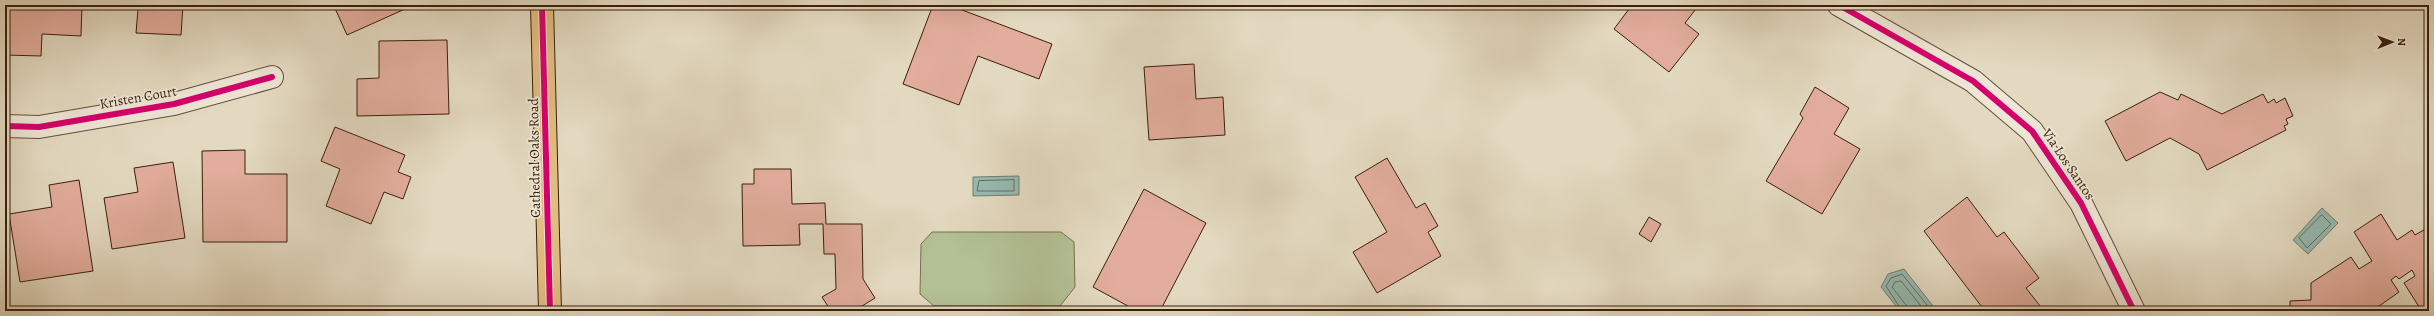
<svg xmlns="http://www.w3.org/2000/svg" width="2434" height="316" font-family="Alegreya,serif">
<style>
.green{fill:#b2c094;stroke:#767050}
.water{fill:#95bab2;stroke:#717c6f}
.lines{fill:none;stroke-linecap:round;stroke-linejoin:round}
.shore{stroke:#686c5e;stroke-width:1}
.building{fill:#e2ad9d;stroke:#3a1f0b}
.minor-casing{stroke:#644e38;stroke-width:24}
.major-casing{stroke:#3a1f0b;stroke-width:24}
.minor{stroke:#ede6d6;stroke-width:22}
.major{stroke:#e2bc80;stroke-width:22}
.cycleway-casing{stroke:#ede6d6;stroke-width:8}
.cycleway{stroke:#d6006c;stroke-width:6}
.labels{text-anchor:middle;stroke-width:3.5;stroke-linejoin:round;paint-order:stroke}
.street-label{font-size:14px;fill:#3a1f0b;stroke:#ede6d6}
</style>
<rect width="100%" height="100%" fill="#e3d9c0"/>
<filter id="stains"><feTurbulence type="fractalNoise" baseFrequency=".005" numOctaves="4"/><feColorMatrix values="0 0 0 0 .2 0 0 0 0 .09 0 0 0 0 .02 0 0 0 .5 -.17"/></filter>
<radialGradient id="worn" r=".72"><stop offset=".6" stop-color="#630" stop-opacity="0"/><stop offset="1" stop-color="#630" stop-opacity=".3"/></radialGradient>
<path class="green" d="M932 232H1061L1074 242 1075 287 1060 306H934L920 294 921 244Z"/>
<g class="water">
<path d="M1019 176V195L973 196V177Z"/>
<path d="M2322 208 2338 223 2308 254 2293 240Z"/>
<path d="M1904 269 1933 306 1929 311H1900L1881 287 1888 274Z"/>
</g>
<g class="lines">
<g class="shore">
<path d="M1014 180V191H977L979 181Z"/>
<path d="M2322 215 2331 224 2307 248 2299 238Z"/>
<path d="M1902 311 1886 286 1891 278 1902 274 1927 305 1926 311"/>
<path d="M1907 311 1906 305 1892 287 1895 282 1901 281 1921 306V311"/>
</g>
</g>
<g class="building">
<path d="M5 5H82L81 36 42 34 41 56 5 55Z"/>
<path d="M100 5H183L181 35 136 33 138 9Z"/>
<path d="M223 5H241V8Z"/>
<path d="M337 5H414L347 35 334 6Z"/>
<path d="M933 5H949L1052 44 1039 79 978 56 959 105 903 84Z"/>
<path d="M1632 5H1699L1685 23 1699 34 1669 72 1614 29Z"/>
<path d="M447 40 449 114 357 116V79L379 78V41Z"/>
<path d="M1194 64 1196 99 1223 97 1225 135 1149 140 1144 67Z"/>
<path d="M1815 87 1849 108 1834 134 1860 149 1822 214 1766 181 1803 118 1800 114Z"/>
<path d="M2160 92 2178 100 2181 94 2222 114 2263 94 2268 103 2274 99 2276 103 2285 98 2293 116 2286 119 2288 124 2284 126 2286 130 2207 170 2199 154 2170 138 2126 161 2105 121Z"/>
<path d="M335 127 405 155 398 172 411 177 403 199 384 192 371 224 326 206 340 169 321 161Z"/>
<path d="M245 150V174H287V242H203L202 151Z"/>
<path d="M1387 158 1416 208 1425 203 1438 226 1428 232 1441 256 1377 293 1353 252 1387 232 1355 177Z"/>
<path d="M173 162 185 238 112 249 104 198 138 192 134 168Z"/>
<path d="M754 169H791L792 204 825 203 826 224H862L863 279 875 298 854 311H831L822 297 836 289 835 254H824L823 224H799L800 245 743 246 742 184H754Z"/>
<path d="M79 180 93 271 20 282 9 214 52 207 49 185Z"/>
<path d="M1144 189 1206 223 1160 311H1137L1093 287Z"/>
<path d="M1967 197 1997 237 2004 232 2039 278 2026 288 2044 311H1985L1924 231Z"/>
<path d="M2381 214 2397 240 2412 230 2415 235 2429 227V305L2421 310 2404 283 2415 276 2412 270 2399 279 2396 276 2391 280 2399 292 2372 311H2290V301L2311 300V283L2351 257 2359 269 2372 261 2354 232Z"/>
<path d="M1649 217 1661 224 1651 242 1639 234Z"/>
</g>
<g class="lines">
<g class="minor-casing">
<g id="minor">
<path d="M1839 5 1973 81 2032 131 2081 203 2134 311"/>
<path d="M5 126 39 127 174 104 272 77"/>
</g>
</g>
<g class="major-casing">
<path id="major" d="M542 5 550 311"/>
</g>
<use href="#minor" class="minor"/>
<use href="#major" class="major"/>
<g class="cycleway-casing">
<g id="cycleway">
<path d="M542 5 550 311"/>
<path d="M1839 5 1973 81 2032 131 2081 203 2134 311"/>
<path d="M5 126 39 127 174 104 272 77"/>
</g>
</g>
<use href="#cycleway" class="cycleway"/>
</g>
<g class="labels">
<g class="street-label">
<text transform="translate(138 97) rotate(-10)" y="5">Kristen Court</text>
<text transform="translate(534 158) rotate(-91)" y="5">Cathedral Oaks Road</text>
<text transform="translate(2069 164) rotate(56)" y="5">Via Los Santos</text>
</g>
</g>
<rect width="2434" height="316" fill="none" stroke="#e3d9c0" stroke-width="20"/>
<rect x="6" y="6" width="2422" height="304" fill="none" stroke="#3a1f0b" stroke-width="2"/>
<rect x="10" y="10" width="2414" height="296" fill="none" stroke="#3a1f0b"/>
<g transform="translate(2392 42) rotate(89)" stroke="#ede6d6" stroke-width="3" paint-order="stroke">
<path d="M0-3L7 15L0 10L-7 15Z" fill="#3a1f0b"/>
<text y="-6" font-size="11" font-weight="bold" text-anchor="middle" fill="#3a1f0b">N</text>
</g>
<rect width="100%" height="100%" filter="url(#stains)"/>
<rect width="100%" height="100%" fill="url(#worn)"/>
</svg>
